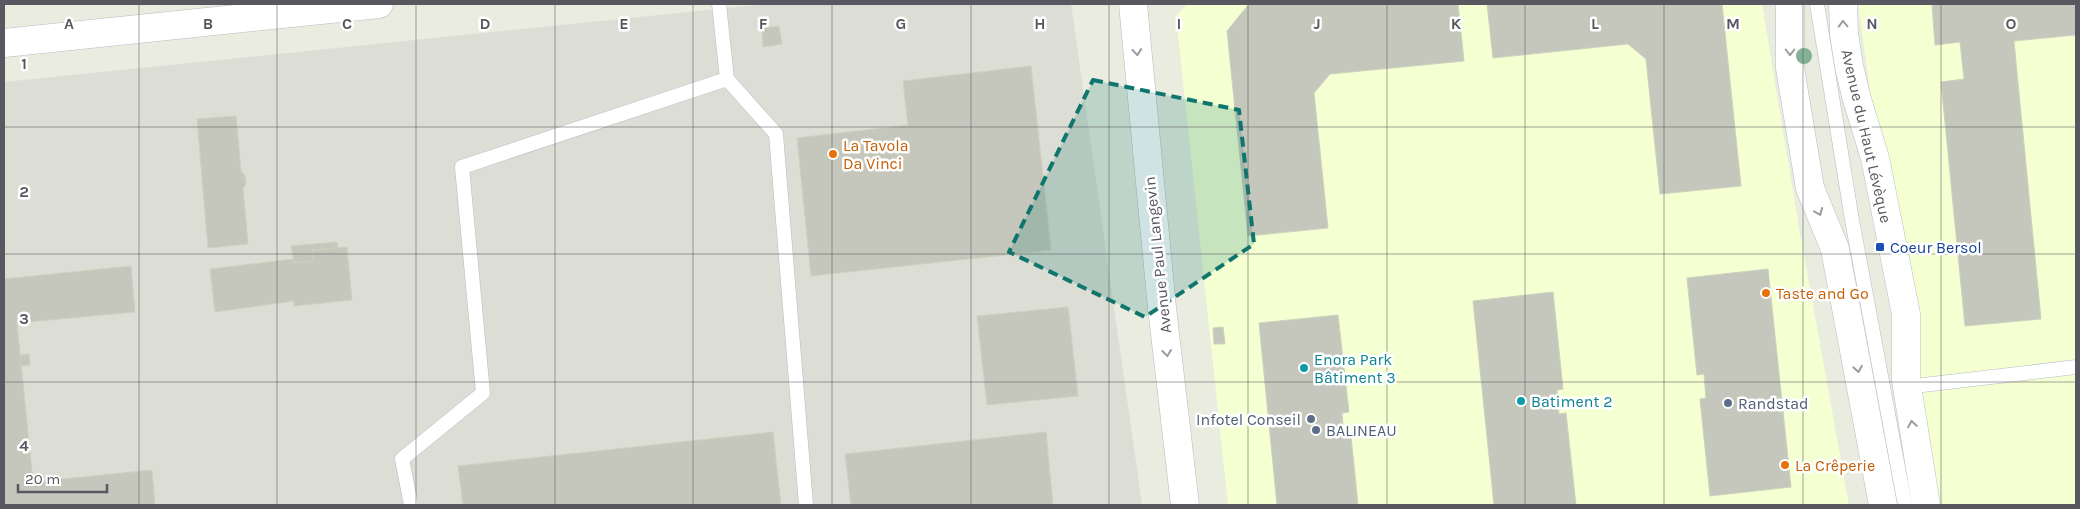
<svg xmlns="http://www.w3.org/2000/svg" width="2080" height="509" font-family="Karla,sans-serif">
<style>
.commercial{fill:#f4ffd2}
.industrial{fill:#dcddd4}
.building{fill:#c6c7bc;stroke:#ced1be}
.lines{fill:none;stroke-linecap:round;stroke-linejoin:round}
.service-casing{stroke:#bbbac2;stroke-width:15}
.minor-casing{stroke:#bbbac2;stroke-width:29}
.tertiary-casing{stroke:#bbbac2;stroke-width:29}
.secondary-casing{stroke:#bdbcc6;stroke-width:29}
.service{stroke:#fff;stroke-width:14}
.minor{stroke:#fff;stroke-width:28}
.tertiary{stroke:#fff;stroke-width:28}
.secondary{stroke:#fff;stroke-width:28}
.tree{fill:#83b196}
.oneway{stroke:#9b9ba0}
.marked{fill:#0f766e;fill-opacity:0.2;stroke:#0f766e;stroke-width:4;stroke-dasharray:10 6;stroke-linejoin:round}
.grid{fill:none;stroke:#595861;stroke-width:1;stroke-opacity:0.55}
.food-dot{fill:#e8710a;stroke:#fff;stroke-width:2}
.transit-dot{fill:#1a4fb4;stroke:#fff;stroke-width:2}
.culture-dot{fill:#0f9aa8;stroke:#fff;stroke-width:2}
.service-dot{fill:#5c6f8a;stroke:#fff;stroke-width:2}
.labels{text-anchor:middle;stroke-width:5;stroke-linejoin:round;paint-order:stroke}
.street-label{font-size:16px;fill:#595861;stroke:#fff}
.food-label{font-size:16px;fill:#c56008;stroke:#fff;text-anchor:start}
.transit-label{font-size:16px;fill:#164399;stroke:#fff;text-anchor:start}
.culture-label{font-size:16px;fill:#0d838f;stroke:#fff;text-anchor:start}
.service-label{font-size:16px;fill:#4e5e75;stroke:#fff;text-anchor:start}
.grid-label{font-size:16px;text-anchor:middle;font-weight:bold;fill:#595861;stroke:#fff;stroke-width:5;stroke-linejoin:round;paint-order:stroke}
</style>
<rect width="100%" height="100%" fill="#e9ecdf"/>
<g class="commercial">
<path d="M1187 4H1762L1799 227 1849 505H1228L1176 16Z"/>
<path d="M1858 4H2076V505H1934L1918 437Z"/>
</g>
<path class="industrial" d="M767 4H1071L1142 505H4V82Z"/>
<g class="building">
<path d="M1249 4H1458L1464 61 1330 74 1314 93 1328 228 1248 236 1227 31Z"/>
<path d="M1487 4H1722L1741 186 1660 194 1646 59 1628 44 1493 58Z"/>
<path d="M1932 4H2076V35L2014 41 2041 319 1965 326 1941 82 1964 79 1960 42 1935 45Z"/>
<path d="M779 26 782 44 763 47 762 28Z"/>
<path d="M1031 66 1051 250 811 276 797 138 908 125 903 81Z"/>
<path d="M236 116 241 171 245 176 246 183 243 189 248 244 208 248 197 119Z"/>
<path d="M337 242 338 248 312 250 313 261 294 263 291 246Z"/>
<path d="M347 247 352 300 294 306V301L215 312 210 269 293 259 294 263 313 261 312 250Z"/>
<path d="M131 266 135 312 17 323 33 482 152 470 155 505H4V279Z"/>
<path d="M1768 269 1791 487 1710 496 1700 399 1706 398 1704 374 1697 375 1687 278Z"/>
<path d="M1553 292 1563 389 1557 390 1559 414 1566 413 1576 505H1494L1473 301Z"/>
<path d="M1068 307 1078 396 987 405 977 316Z"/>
<path d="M1338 315 1349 412 1342 413 1344 437 1351 436 1358 505H1277L1259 323Z"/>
<path d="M1223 327 1225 344H1214L1213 328Z"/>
<path d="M29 354 30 365 21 366 20 355Z"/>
<path d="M773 432 781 505H463L458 466Z"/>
<path d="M1046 432 1053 505H851L845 454Z"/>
</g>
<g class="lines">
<g class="service-casing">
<g id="service">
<path d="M719 4 727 79 776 134 806 505"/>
<path d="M1817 4 1852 220 1905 505"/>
<path d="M1906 387 2076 367"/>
<path d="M411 505 402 459 483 393 462 167 727 79"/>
</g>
</g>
<g class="minor-casing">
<path id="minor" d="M1133 4 1162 308 1185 505"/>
</g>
<g class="tertiary-casing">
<path id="tertiary" d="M4 43 379 4"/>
</g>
<g class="secondary-casing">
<g id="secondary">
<path d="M1790 4V68L1810 188 1835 249 1883 505"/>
<path d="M1843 4 1844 34 1849 66 1856 96 1875 158 1906 314V380L1926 505"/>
</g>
</g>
<use href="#service" class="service"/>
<use href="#minor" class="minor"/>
<use href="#tertiary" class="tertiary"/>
<use href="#secondary" class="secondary"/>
</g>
<circle class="tree" cx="1804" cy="56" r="8"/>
<defs><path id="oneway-chevron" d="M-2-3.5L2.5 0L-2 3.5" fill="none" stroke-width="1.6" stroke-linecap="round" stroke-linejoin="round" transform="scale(1.25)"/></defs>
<g class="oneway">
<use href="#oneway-chevron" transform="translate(1843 24) rotate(-92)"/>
<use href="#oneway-chevron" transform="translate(1137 52) rotate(85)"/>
<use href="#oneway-chevron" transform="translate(1790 52) rotate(90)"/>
<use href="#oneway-chevron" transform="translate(1819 212) rotate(68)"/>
<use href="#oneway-chevron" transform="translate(1167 353) rotate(83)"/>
<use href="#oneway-chevron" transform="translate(1858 369) rotate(80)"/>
<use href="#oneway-chevron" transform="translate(1912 424) rotate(-99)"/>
</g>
<path class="marked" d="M1093 80 1239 110 1254 244 1145 317 1009 252Z"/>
<path class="grid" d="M139 4V505M277 4V505M416 4V505M555 4V505M693 4V505M832 4V505M971 4V505M1109 4V505M1248 4V505M1387 4V505M1525 4V505M1664 4V505M1803 4V505M1941 4V505M4 127H2076M4 254H2076M4 382H2076"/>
<g class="food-dot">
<circle cx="833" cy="154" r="5"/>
<circle cx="1766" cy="293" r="5"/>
<circle cx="1785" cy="465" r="5"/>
</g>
<rect class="transit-dot" x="1875" y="242" width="10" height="10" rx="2.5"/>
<g class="culture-dot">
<circle cx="1304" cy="368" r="5"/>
<circle cx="1521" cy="401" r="5"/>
</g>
<g class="service-dot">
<circle cx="1728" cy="403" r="5"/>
<circle cx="1311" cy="419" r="5"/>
<circle cx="1316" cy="430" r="5"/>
</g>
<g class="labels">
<g class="street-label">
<text transform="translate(1867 136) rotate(77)" y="6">Avenue du Haut Lévèque</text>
<text transform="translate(1157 255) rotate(-96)" y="6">Avenue Paul Langevin</text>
</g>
<g class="food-label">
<text x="843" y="151">La Tavola<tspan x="843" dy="18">Da Vinci</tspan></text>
<text x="1776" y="299">Taste and Go</text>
<text x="1795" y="471">La Crêperie</text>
</g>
<g class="transit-label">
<text x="1890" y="253">Coeur Bersol</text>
</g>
<g class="culture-label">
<text x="1314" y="365">Enora Park<tspan x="1314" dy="18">Bâtiment 3</tspan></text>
<text x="1531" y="407">Batiment 2</text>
</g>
<g class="service-label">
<text x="1738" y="409">Randstad</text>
<text x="1301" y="425" text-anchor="end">Infotel Conseil</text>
<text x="1326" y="436">BALINEAU</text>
</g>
</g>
<g class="grid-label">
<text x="69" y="29">A</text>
<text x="208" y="29">B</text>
<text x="347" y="29">C</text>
<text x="485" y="29">D</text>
<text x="624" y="29">E</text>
<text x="763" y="29">F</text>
<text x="901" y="29">G</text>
<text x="1040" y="29">H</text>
<text x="1179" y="29">I</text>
<text x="1317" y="29">J</text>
<text x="1456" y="29">K</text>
<text x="1595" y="29">L</text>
<text x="1733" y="29">M</text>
<text x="1872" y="29">N</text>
<text x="2011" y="29">O</text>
<text x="24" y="69">1</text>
<text x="24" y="197">2</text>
<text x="24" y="324">3</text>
<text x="24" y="451">4</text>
</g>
<rect width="2080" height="509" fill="none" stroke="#595861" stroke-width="10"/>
<path d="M18 484v8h89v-8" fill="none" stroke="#595861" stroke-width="2.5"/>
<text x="25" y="484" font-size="15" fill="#595861" stroke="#ffffff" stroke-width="4" paint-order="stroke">20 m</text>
</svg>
